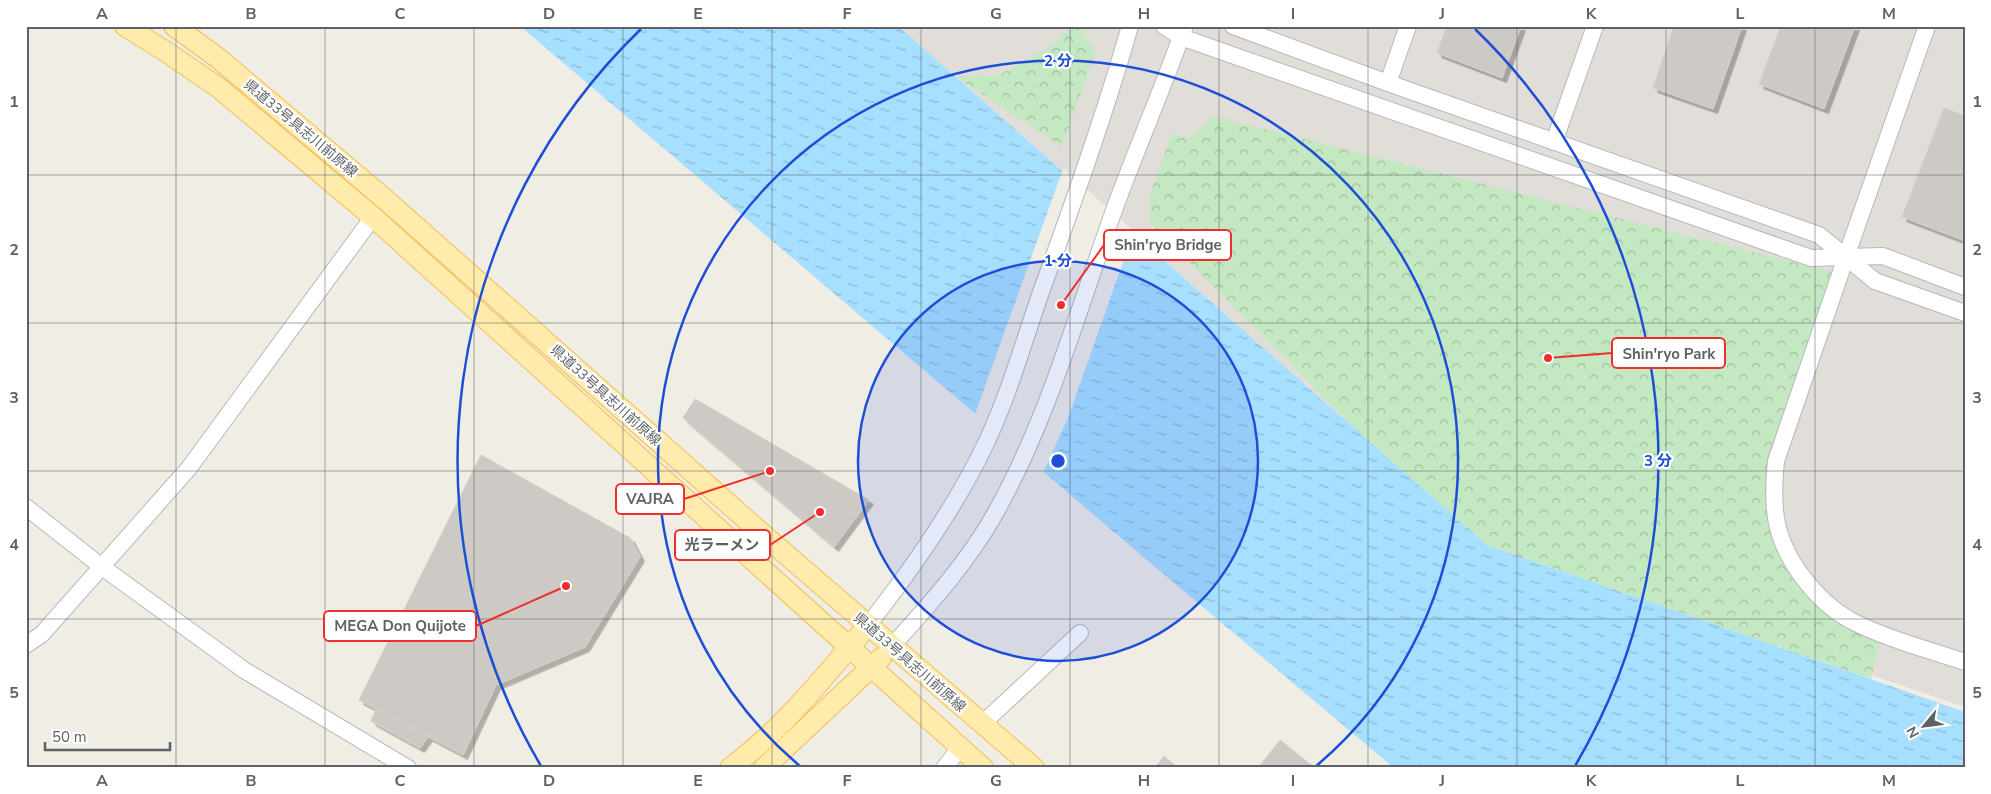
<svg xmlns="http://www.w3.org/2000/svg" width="1991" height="794" font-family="'Nunito Sans','Noto Sans JP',sans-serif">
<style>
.industrial{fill:#e1ded9}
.forest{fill:url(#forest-crowns)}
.water{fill:url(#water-ripples)}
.pier{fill:#f0ede5}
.building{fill:#cdc9c4;stroke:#d5cec3;filter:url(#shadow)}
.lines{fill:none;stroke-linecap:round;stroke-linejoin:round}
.minor-casing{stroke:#b6b8bc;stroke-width:18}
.major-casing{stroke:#f5be58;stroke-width:22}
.minor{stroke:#fff;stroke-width:16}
.major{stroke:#ffebab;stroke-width:20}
.grid{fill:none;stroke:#5d6266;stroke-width:1;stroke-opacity:0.55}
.ring{fill:none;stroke:#1d4ed8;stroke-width:2.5}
.labels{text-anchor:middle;stroke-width:4.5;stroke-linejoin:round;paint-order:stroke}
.street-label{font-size:14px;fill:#5d6266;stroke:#fff}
.centre{fill:#1d4ed8;stroke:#fff;stroke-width:2.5}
.ring-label{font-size:15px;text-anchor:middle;font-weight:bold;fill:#1d4ed8;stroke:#fff;stroke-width:4.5;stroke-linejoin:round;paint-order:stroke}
.leader{fill:none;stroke:#ee2e2d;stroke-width:2}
.callout-dot{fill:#ee2e2d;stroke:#fff;stroke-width:2}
.callout{fill:#fff;stroke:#ee2e2d;stroke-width:2}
.callout-label{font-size:15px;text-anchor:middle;font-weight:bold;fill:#5d6266}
.neatline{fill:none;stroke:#5d6266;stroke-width:2}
.grid-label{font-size:16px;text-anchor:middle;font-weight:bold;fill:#5d6266}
</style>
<defs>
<pattern id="forest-crowns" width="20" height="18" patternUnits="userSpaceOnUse" patternTransform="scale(1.25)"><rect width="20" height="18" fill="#c4e8c1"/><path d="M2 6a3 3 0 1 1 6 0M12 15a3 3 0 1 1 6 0" fill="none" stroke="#a2bfa1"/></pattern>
<pattern id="water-ripples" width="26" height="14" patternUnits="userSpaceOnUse" patternTransform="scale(1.25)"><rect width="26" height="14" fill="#a6dfff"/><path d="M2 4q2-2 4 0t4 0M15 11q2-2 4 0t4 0" fill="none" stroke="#8ab8d2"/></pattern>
<filter id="shadow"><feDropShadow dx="4.5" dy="4.5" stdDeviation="0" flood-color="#0004"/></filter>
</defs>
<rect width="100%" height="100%" fill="#f0ede5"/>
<path class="industrial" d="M898 26H1965V707L1487 545Z"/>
<g class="forest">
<path d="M1071 26H1080L1095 53 1062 147 956 77 980 75 996 77 1056 43Z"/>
<path d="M1213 116 1840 274 1776 461V520L1805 582 1882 634 1871 679 1487 545 1353 427 1150 223V194L1172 133 1190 138Z"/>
</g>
<path class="water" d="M520 26H898L1487 545 1965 712V768H1394L1148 561Z"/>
<path class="pier" d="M1063 169 1134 231 1068 418 1042 475 974 417Z"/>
<g class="building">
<path d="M1447 26H1521L1502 78 1437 53Z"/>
<path d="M1674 26H1742L1713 109 1653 88Z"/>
<path d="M1781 26H1855L1824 109 1759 84Z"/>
<path d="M1944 108 1965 116V241L1902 217Z"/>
<path d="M695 399 869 500 834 547 683 418Z"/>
<path d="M481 455 630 538 640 557 585 647 496 685 463 755 359 700Z"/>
<path d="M376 709 428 737 420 748 371 721Z"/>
<path d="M1280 740 1315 768H1258Z"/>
<path d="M1164 756 1178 768H1155Z"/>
</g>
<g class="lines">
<g class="minor-casing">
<g id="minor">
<path d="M1164 26 1181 37 1811 258 1846 257 1875 281 1965 313"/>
<path d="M1233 26 1388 83 1819 235 1846 257 1883 256 1965 287"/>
<path d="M1927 26 1846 257 1776 461C1774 481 1773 499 1776 518 1782 558 1816 601 1850 620 1886 639 1927 649 1965 662"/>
<path d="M1388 83 1408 26"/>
<path d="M1554 142 1595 26"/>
<path d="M26 507 102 567 244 670 408 768"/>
<path d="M868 625C913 568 956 507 987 441 1009 394 1023 344 1040 295 1072 206 1104 117 1130 26"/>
<path d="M26 645 42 634 189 468 373 217"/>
<path d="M892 646C929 605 969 561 996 512 1050 415 1079 306 1117 202 1139 143 1164 85 1185 26"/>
<path d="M982 724 1080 633"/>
<path d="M944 768 960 748"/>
</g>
</g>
<g class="major-casing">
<g id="major">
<path d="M125 26 168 53 219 88 373 217 983 768"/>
<path d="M174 26 218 58 386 200 767 538 1034 768"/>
<path d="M730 768C784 728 825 676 868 625"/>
<path d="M764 768 881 658"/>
</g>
</g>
<use href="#minor" class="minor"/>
<use href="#major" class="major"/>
</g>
<path class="grid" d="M176 26V768M325 26V768M474 26V768M623 26V768M772 26V768M921 26V768M1070 26V768M1219 26V768M1368 26V768M1517 26V768M1666 26V768M1815 26V768M26 175H1965M26 323H1965M26 471H1965M26 619H1965"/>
<circle cx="1058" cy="461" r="200" fill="#1d4ed8" fill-opacity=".12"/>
<g class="ring">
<circle cx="1058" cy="461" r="200"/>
<path d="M801 767A400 400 0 1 1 1315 767"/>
<path d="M541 766A600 600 0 0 1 641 29M1475 29A600 600 0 0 1 1575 766"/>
</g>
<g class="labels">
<g class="street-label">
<text transform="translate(301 128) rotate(40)" y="5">県道33号具志川前原線</text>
<text transform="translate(606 395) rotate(42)" y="5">県道33号具志川前原線</text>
<text transform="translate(910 662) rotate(41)" y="5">県道33号具志川前原線</text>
</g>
</g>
<circle cx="1058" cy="461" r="8" class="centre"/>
<g class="ring-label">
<text x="1058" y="66">2 分</text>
<text x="1058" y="266">1 分</text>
<text x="1658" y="466">3 分</text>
</g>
<path class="leader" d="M1061 305L1104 245M1548 358L1612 353M770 471L684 499M820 512L770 545M566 586L476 626"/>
<g class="callout-dot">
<circle cx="1061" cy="305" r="5"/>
<circle cx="1548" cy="358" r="5"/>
<circle cx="770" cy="471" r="5"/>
<circle cx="820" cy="512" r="5"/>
<circle cx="566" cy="586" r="5"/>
</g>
<g class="callout">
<rect x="1104" y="230" width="127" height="30" rx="5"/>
<rect x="1612" y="338" width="113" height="30" rx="5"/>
<rect x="616" y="484" width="68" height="30" rx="5"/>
<rect x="675" y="530" width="95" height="30" rx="5"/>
<rect x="324" y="611" width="152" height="30" rx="5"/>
</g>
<g class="callout-label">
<text x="1168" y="250">Shin'ryo Bridge</text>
<text x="1669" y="359">Shin'ryo Park</text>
<text x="650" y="504">VAJRA</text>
<text x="722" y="550">光ラーメン</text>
<text x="400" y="631">MEGA Don Quijote</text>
</g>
<rect width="1991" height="794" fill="none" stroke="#ffffff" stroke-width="55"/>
<g transform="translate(1924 726) rotate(241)" stroke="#ffffff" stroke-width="4" paint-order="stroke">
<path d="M0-4L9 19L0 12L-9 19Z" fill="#5d6266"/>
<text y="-8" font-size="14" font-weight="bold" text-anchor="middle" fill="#5d6266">N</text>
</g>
<path d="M45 742v8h125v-8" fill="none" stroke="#5d6266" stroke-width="2.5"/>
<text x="52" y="742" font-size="15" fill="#5d6266" stroke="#ffffff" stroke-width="4" paint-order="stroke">50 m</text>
<rect x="28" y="28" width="1936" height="738" class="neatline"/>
<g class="grid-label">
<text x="102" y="19">A</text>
<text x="251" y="19">B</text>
<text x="400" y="19">C</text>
<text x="549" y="19">D</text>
<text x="698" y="19">E</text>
<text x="847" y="19">F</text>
<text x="996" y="19">G</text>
<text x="1144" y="19">H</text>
<text x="1293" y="19">I</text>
<text x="1442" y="19">J</text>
<text x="1591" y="19">K</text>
<text x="1740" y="19">L</text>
<text x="1889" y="19">M</text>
<text x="14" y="107">1</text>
<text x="1977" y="107">1</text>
<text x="14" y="255">2</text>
<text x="1977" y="255">2</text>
<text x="14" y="403">3</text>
<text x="1977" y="403">3</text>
<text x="14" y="550">4</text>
<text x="1977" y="550">4</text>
<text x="14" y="698">5</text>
<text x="1977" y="698">5</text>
<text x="102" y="786">A</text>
<text x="251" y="786">B</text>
<text x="400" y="786">C</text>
<text x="549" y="786">D</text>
<text x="698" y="786">E</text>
<text x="847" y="786">F</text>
<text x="996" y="786">G</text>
<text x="1144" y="786">H</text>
<text x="1293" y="786">I</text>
<text x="1442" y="786">J</text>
<text x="1591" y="786">K</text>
<text x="1740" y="786">L</text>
<text x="1889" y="786">M</text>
</g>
</svg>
